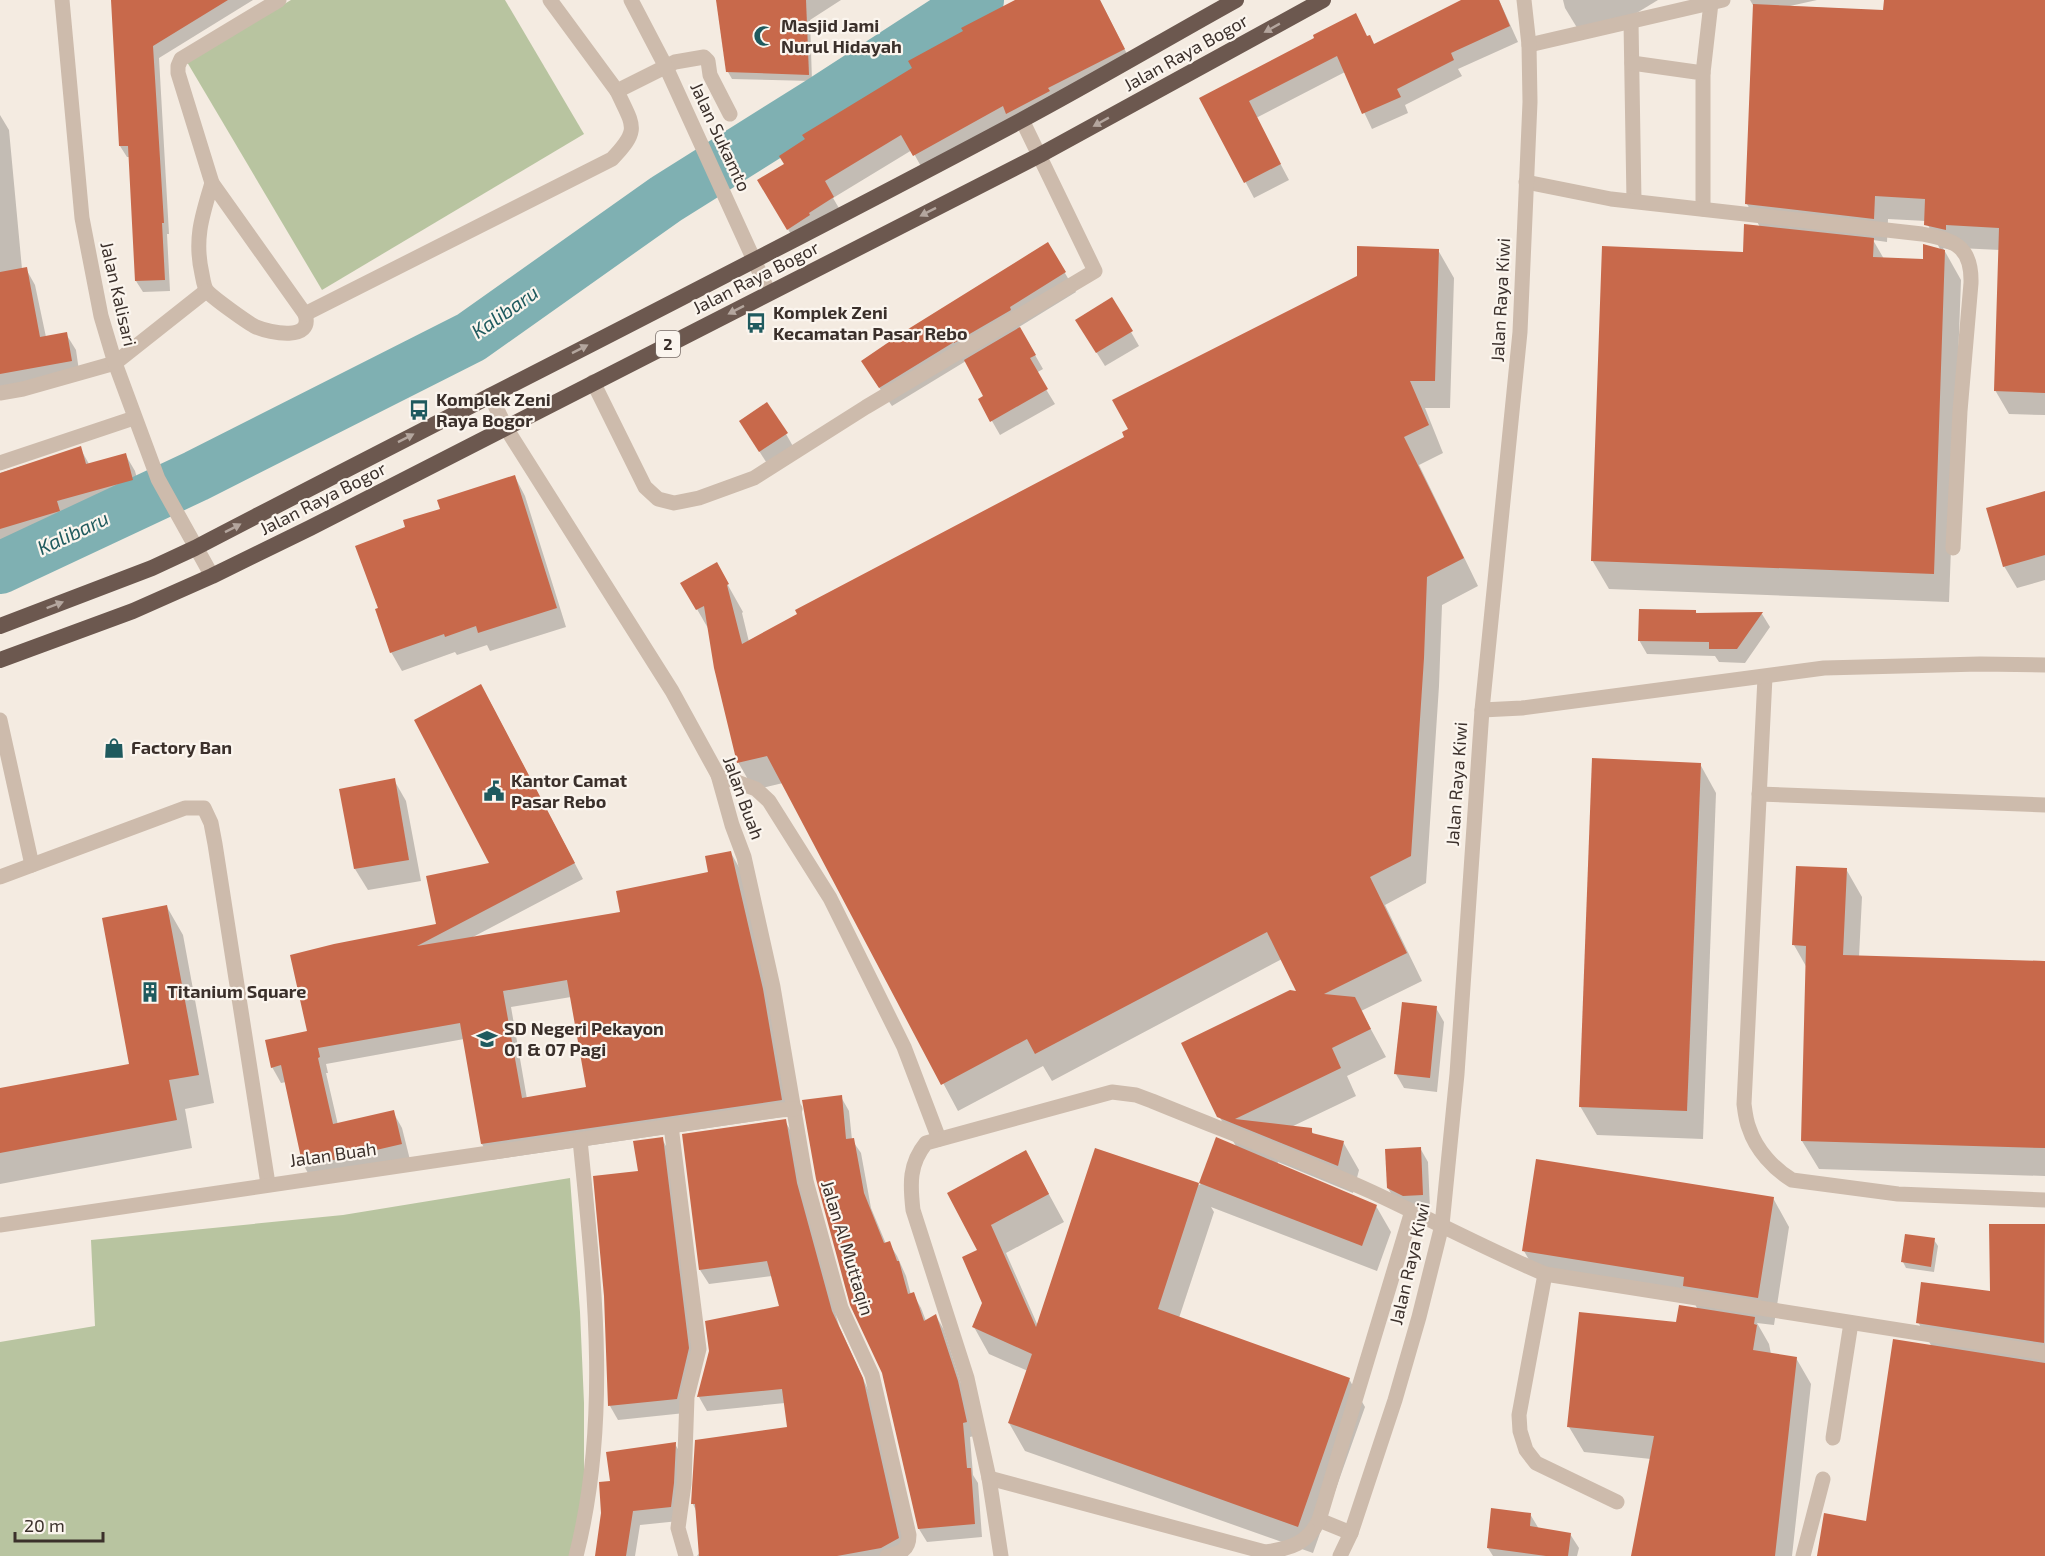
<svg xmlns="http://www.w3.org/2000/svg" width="2045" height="1556" font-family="'Exo 2',sans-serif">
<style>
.green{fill:#b8c4a0}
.shadow{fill:#0003;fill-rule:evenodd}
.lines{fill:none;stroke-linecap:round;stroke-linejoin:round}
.river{stroke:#7fb0b2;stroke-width:52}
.building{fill:#c8694b;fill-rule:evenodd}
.service{stroke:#cdbbac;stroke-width:15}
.minor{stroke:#cdbbac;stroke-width:15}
.tertiary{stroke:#cdbbac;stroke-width:15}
.trunk{stroke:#6c584f;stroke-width:16}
.oneway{fill:#b4a69e}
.labels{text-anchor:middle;stroke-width:4.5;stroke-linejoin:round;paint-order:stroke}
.shield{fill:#fbf5ee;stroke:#756b66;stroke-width:1.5}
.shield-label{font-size:16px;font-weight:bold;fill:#3b302b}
.poi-label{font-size:18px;font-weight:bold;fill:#3b302b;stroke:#fbf5ee;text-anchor:start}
.street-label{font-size:18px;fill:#3b302b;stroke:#fbf5ee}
.water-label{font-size:20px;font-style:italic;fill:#1f5a5e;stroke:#fbf5ee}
</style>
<rect width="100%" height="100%" fill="#f4ebe1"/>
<g class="green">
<path d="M291 0H505L584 134 322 290 187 62Z"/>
<path d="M570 1178 580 1312 584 1403V1485L571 1556H0V1342L95 1326 91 1240 343 1215Z"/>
</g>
<g class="shadow">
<path d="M112 0H253L159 58 169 234H167L170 291 143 292 136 281 130 157H127L120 146Z"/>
<path d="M718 0H841L810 20 812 81 732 79 728 72Z"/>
<path d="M1025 0H1100L1133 66 924 172 912 150 833 198 843 215 798 246 759 181 786 165Z"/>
<path d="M1464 0H1499L1518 42 1458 69 1462 76 1405 105 1408 113 1372 129 1345 72 1256 118 1289 180 1254 198 1201 98 1368 37 1374 46Z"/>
<path d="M1563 0H1658L1630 17 1579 31 1565 8Z"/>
<path d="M1750 0H1817L1790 6 1885 11V0H2045V415L2009 414 1995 390 2000 250 1959 248V252L1943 248 1961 280 1949 602 1609 589 1592 560 1745 253 1760 227 1747 204 1754 7ZM1888 219 1926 221 1941 251 1924 261 1884 259 1873 240 1887 242Z"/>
<path d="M0 115 9 130 22 269H26L35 285 46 337 66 334 76 350 80 378 0 392Z"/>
<path d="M1048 244 1076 292 1019 327 1043 369 1036 373 1055 404 1000 435 980 400 985 397 966 361 892 406 874 380Z"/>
<path d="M1438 250 1454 278 1450 408H1425L1443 453 1419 465 1478 586 1442 605 1439 686 1426 883 1385 905 1422 981 1361 1011 1386 1057 1347 1076 1356 1096 1291 1127 1311 1130 1314 1135 1343 1142 1359 1170 1353 1193 1278 1162 1277 1165 1376 1206 1391 1232 1377 1271 1211 1207 1214 1212 1179 1318 1349 1379 1365 1407 1313 1553 1025 1451 1009 1423 1028 1371 989 1354 974 1327 984 1303 979 1251 1026 1152 1064 1222 1006 1253 1038 1326 1096 1150 1200 1185 1217 1139 1237 1148 1219 1116 1298 993 1282 959 1052 1081 1043 1066 958 1111 783 783 754 790 738 762 709 630 682 583 716 564 743 612 742 613 749 642 1126 437Z"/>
<path d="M1131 332 1139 346 1105 366 1085 334Z"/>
<path d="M786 434 794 448 768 465 749 435Z"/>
<path d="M80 448 89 464 125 454 135 471 142 497 66 517 69 528 16 544 19 552 0 558V473Z"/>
<path d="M515 477 525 496 566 627 490 651 487 645 457 655 455 652 402 671 391 652 380 609 407 528Z"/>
<path d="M2045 493V580L2017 588 2004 566Z"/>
<path d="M1696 612 1697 615 1762 614 1770 627 1745 663 1719 662 1715 656 1647 654 1639 640Z"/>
<path d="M490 702 583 879 471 938 622 913 710 873 731 853 740 869 772 1006 790 1116 491 1160 482 1144 464 1039 326 1064 328 1073H326L338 1125 393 1112 402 1128 410 1160 313 1182 304 1166 286 1082 281 1083 272 1067 309 1033 437 925 491 864ZM571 997 587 1088 527 1099 511 1007Z"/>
<path d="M1700 764 1716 793 1703 1139 1597 1135 1580 1106Z"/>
<path d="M394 780 406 801 421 881 368 890 355 869 341 790Z"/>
<path d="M1846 869 1862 897 1859 957 2045 962V1176L1819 1169 1802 1141 1807 968 1794 945Z"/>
<path d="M167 907 183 935 214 1103 185 1109 192 1148 0 1184V1090L131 1065Z"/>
<path d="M1436 1008 1444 1022 1437 1092 1404 1088 1396 1074Z"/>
<path d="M841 1097 849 1111 852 1140 861 1153 871 1208 886 1244 889 1243 897 1256 906 1276 911 1295 913 1294 921 1308 926 1321 936 1316 944 1330 965 1396 974 1436 970 1437 973 1475 978 1483 982 1537 927 1542 919 1529 883 1372 852 1304Z"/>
<path d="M785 1121 793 1135 804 1199 839 1326 870 1394 906 1551 902 1556H697L700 1552 697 1513 693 1504 697 1441 788 1429 785 1403 707 1411 699 1397 710 1351 781 1307 772 1276 709 1284 700 1270Z"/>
<path d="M662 1139 670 1153 696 1364 685 1413 618 1420 610 1406 640 1173Z"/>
<path d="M1420 1148 1428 1162 1430 1209H1412L1396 1202 1388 1188Z"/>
<path d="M1773 1198 1789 1227 1774 1325 1757 1323 1769 1344 1771 1354 1796 1358 1811 1384 1792 1556H1632L1651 1459 1584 1452 1569 1427 1677 1324 1698 1310 1695 1304 1540 1279 1524 1251Z"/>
<path d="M2045 1225V1556H1818L1868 1523 1932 1347 1918 1322 1992 1293 1991 1226Z"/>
<path d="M1934 1240 1938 1246 1934 1272 1906 1268 1903 1262Z"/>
<path d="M675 1444 683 1458 679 1521 640 1525 635 1556H596L612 1483Z"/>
<path d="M1530 1514 1539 1529 1570 1534 1579 1548 1577 1556H1493L1488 1548Z"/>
</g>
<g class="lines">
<path class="river" d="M0 568 196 476 471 337 666 199 819 103 978 0"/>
</g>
<g class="building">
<path d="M111 0H228L153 46 164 223H162L165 280 135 281 128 146H119Z"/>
<path d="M716 0H806L809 75 726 72Z"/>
<path d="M1015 0H1100L1125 49 1048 88 1050 91 1006 114 1003 106 913 156 901 135 825 181 834 197 809 213 810 215 787 230 757 180 784 164 779 156 805 139 802 135 912 68 908 61 963 31 961 28Z"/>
<path d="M1461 0H1499L1510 26 1451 53 1454 60 1397 89 1401 97 1362 114 1337 56 1249 101 1281 164 1244 183 1199 98 1314 38 1313 35 1356 13 1367 36 1370 35 1374 44Z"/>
<path d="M1884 0H2045V393L1994 391 1999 228 1946 225V230L1924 225 1925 199 1875 196 1874 219 1745 204 1753 4 1883 10Z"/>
<path d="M1744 224 1874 238 1873 257 1923 259V244L1945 250 1934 574 1591 561 1602 246 1743 252Z"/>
<path d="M1048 242 1066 272 1010 307 1011 310 954 343V342L879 388 861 361 905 331Z"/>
<path d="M1357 246 1439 249 1435 381H1410L1429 425 1404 437 1464 558 1427 577 1424 658 1411 856 1370 877 1407 953 1324 994 1355 997 1371 1029 1332 1048 1341 1068 1235 1119 1312 1128V1133L1344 1141 1338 1166 1217 1117 1181 1043 1290 990 1296 991 1267 932 1035 1054 1027 1039 941 1085 767 756 737 763 714 668 704 606 696 610 680 583 717 562 729 584 727 585 742 644 797 614 795 610 1124 437 1122 432 1128 429 1112 400 1357 276Z"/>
<path d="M27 267 40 337 67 332 72 361 0 374V272Z"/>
<path d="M1112 297 1133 331 1096 353 1075 320Z"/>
<path d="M1020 327 1036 355 1030 358 1048 389 990 422 978 399 983 396 964 360Z"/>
<path d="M767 402 788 433 759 452 739 421Z"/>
<path d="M81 446 86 464 126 453 133 480 57 501 60 511 0 529V473Z"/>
<path d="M515 475 557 608 478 633 476 626 445 637 444 634 390 653 375 609 378 608 355 546 405 527 403 520 440 509 437 500Z"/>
<path d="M2045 491V555L2003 567 1986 508Z"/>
<path d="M1639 609 1696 610V613L1763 612 1737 649H1709V642L1638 641Z"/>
<path d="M481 684 575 863 417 946 620 912 616 891 708 872 705 856 731 851 763 989 782 1100 481 1144 460 1023 318 1048 320 1057 318 1058 333 1124 394 1110 402 1144 303 1167 281 1065 271 1068 265 1040 307 1031 290 955 334 944 436 924 426 876 489 863 414 720ZM567 980 586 1087 522 1098 503 991Z"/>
<path d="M1592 758 1701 763 1687 1111 1579 1107Z"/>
<path d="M395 778 409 860 354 869 339 789Z"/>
<path d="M1796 866 1847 868 1843 955 2045 961V1148L1801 1141 1806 946 1792 945Z"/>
<path d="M167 905 199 1075 169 1080 177 1120 0 1153V1088L129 1064 102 918Z"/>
<path d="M1402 1002 1437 1006 1430 1078 1394 1074Z"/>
<path d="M842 1095 846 1139 854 1138 864 1193 884 1243 890 1241 897 1261H899L908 1294 914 1292 924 1321 936 1314 958 1381 967 1422 963 1423 967 1468H971L975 1524 918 1529 882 1373 850 1305 816 1179 802 1100Z"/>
<path d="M786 1119 797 1183 832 1311 863 1378 899 1538 881 1548 837 1556H699L695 1504H691L695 1440 787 1427 782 1389 697 1397 709 1351 705 1321 779 1306 767 1261 699 1270 682 1134Z"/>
<path d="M663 1137 689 1348 677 1399 608 1406 604 1296 593 1176 638 1171 633 1141Z"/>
<path d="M1216 1137 1377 1205 1362 1246 1199 1183Z"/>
<path d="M1421 1147 1423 1195 1403 1196 1387 1188 1385 1149Z"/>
<path d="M1095 1148 1199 1183 1158 1309 1350 1378 1298 1527 1008 1423 1032 1354 972 1327 982 1303 962 1257 977 1250 947 1193 1026 1150 1049 1194 991 1225 1036 1327Z"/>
<path d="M1536 1159 1774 1197 1758 1298 1683 1286 1684 1277 1522 1251Z"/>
<path d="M1989 1224H2045L2044 1343 1916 1323 1921 1282 1990 1291Z"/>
<path d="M1905 1234 1935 1238 1931 1267 1901 1262Z"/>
<path d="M1679 1305 1755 1317 1754 1324 1757 1325 1753 1350 1797 1357 1775 1556H1631L1654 1436 1567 1427 1579 1312 1676 1322Z"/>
<path d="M1893 1339 2045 1363V1556H1817L1824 1513 1866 1521Z"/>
<path d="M676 1442 674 1483 671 1507 633 1511 626 1556H595L601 1513 599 1482 610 1481 606 1452Z"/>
<path d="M1491 1508 1531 1513 1530 1526 1571 1533 1568 1556H1546L1487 1548Z"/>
</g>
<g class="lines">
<g class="service">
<path d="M550 0 617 91 675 62 704 57 708 61 710 75 730 114"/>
<path d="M1631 22 1634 201"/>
<path d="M1632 63 1703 73V209"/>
<path d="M1703 73 1711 3"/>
<path d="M1526 182 1611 199 1922 234C1954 240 1972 246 1971 283L1960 411 1953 548"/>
<path d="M212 183 305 314C314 342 270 333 256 327 248 323 213 298 207 291 204 287 203 279 202 274 194 239 202 216 212 183Z"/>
<path d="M212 183 178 73V66L181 59 279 0"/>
<path d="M305 314 612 159C641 129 633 126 617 91"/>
<path d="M593 382 645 487 658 499 674 503 699 498 754 478 866 407 1095 271 1022 120"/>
<path d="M0 393 23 389 115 363 206 291"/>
<path d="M1765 677 1744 1104C1745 1112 1746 1121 1749 1128 1756 1150 1774 1169 1792 1180L1898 1194 2045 1200"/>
<path d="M1482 710 1522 708 1824 668 1980 664 2045 665"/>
<path d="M0 720 32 865"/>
<path d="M718 775 756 789 769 801 830 898 904 1047 939 1139"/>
<path d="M1759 794 2045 805"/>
<path d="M0 877 185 808H204L211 823 215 844 268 1184"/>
<path d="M1545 1274 1519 1415 1520 1431 1526 1450 1536 1463 1617 1502"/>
<path d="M1833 1438 1851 1323"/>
<path d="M989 1478 1265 1552C1290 1549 1308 1543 1319 1520L1351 1533"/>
<path d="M1319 1520 1412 1211"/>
<path d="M1001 1556 989 1478 967 1378 913 1210C910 1184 909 1164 926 1143L1112 1092 1136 1095 1152 1101C1225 1131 1300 1159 1372 1192 1430 1219 1486 1249 1545 1274L2045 1353"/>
<path d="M1803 1556 1823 1479"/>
</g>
<g class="minor">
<path d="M631 0 666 67 769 293"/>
<path d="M1529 45 1723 0"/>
<path d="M490 395 506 428 672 691 718 775 732 825 744 857 773 987 806 1181 841 1308 872 1375 909 1535C909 1550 901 1553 887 1556"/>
<path d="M0 463 134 418"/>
<path d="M671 1126 699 1349 687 1397 684 1484 678 1528 686 1556"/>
<path d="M0 1225 779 1110 795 1109"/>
<path d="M576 1556C611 1419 594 1279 580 1140"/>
</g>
<g class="tertiary">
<path d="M62 0 82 218 101 316 115 363 158 479 212 576"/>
<path d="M1340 1556 1351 1533 1395 1400 1419 1317 1442 1225 1457 1074 1482 710 1520 332 1530 102 1529 45 1524 0"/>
</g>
<g class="trunk">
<path d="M0 626 152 568 195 548C469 405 747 267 1020 121 1093 82 1164 40 1236 0"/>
<path d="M0 660 133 611 212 576 310 528 1040 155 1323 0"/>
</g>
</g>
<defs><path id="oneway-solid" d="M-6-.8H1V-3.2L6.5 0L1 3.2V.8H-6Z" transform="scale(1.5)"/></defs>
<g class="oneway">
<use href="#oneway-solid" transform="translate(1272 28) rotate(151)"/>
<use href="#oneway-solid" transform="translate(1101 122) rotate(151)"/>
<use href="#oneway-solid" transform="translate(928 212) rotate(153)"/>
<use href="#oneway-solid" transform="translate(736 310) rotate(153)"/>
<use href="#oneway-solid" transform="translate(580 349) rotate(-27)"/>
<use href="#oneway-solid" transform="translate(406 438) rotate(-27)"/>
<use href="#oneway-solid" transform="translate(233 528) rotate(-27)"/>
<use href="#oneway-solid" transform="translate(55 605) rotate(-21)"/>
</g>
<defs>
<g id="mosque-bare" transform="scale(1.62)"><path d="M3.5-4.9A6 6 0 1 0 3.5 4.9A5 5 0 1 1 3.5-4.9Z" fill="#1f5a5e" stroke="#fbf5ee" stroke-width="2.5" paint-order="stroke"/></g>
<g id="bus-bare" transform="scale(1.62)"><path d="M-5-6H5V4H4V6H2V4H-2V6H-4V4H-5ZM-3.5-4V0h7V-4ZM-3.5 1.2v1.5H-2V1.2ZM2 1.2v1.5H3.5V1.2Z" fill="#1f5a5e" stroke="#fbf5ee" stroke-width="2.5" paint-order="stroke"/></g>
<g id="shop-bare" transform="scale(1.62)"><path d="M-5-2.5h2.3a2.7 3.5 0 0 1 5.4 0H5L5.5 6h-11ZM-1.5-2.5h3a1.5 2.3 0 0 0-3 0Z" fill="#1f5a5e" stroke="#fbf5ee" stroke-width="2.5" paint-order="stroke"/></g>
<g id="civic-bare" transform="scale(1.62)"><path d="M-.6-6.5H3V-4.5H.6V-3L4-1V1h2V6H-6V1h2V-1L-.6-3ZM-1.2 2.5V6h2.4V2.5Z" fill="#1f5a5e" stroke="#fbf5ee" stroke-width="2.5" paint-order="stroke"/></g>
<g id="building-bare" transform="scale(1.62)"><path d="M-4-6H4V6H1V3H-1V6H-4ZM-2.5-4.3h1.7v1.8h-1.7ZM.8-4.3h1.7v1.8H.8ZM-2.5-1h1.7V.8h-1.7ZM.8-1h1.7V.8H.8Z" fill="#1f5a5e" stroke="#fbf5ee" stroke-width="2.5" paint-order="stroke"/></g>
<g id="school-bare" transform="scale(1.62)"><path d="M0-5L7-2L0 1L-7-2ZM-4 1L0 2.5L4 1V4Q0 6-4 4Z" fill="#1f5a5e" stroke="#fbf5ee" stroke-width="2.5" paint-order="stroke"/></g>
</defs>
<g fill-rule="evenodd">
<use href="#mosque-bare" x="764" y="36"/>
<use href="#bus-bare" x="756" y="323"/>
<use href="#bus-bare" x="419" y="410"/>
<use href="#shop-bare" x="114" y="748"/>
<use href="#civic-bare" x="494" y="791"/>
<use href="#building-bare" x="150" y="992"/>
<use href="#school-bare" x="487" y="1039"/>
</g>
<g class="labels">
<rect class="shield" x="656" y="331" width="24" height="26" rx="4.5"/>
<g class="shield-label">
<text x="668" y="350">2</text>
</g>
<g class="poi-label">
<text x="781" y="32">Masjid Jami<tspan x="781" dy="21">Nurul Hidayah</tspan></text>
<text x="773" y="319">Komplek Zeni<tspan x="773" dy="21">Kecamatan Pasar Rebo</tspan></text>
<text x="436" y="406">Komplek Zeni<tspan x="436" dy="21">Raya Bogor</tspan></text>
<text x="131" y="754">Factory Ban</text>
<text x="511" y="787">Kantor Camat<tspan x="511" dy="21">Pasar Rebo</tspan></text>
<text x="167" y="998">Titanium Square</text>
<text x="504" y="1035">SD Negeri Pekayon<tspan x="504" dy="21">01 &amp; 07 Pagi</tspan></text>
</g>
<g class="street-label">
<text transform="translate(1186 53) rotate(-29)" y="6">Jalan Raya Bogor</text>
<text transform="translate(720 137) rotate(65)" y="6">Jalan Sukamto</text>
<text transform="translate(756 278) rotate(-27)" y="6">Jalan Raya Bogor</text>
<text transform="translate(118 294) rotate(77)" y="6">Jalan Kalisari</text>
<text transform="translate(1501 300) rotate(-87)" y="6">Jalan Raya Kiwi</text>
<text transform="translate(323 499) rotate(-27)" y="6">Jalan Raya Bogor</text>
<text transform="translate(1457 784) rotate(-86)" y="6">Jalan Raya Kiwi</text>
<text transform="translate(743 798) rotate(70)" y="6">Jalan Buah</text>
<text transform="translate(333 1155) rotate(-8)" y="6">Jalan Buah</text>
<text transform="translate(847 1248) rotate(73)" y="6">Jalan Al Muttaqin</text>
<text transform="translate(1410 1264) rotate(-77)" y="6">Jalan Raya Kiwi</text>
</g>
<g class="water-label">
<text transform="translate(505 312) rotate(-35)" y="7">Kalibaru</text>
<text transform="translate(73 533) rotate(-25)" y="7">Kalibaru</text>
</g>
</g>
<path d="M15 1532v9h88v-9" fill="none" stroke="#3b302b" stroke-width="3"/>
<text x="24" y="1532" font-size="18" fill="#3b302b" stroke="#fbf5ee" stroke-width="4.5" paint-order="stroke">20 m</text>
</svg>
